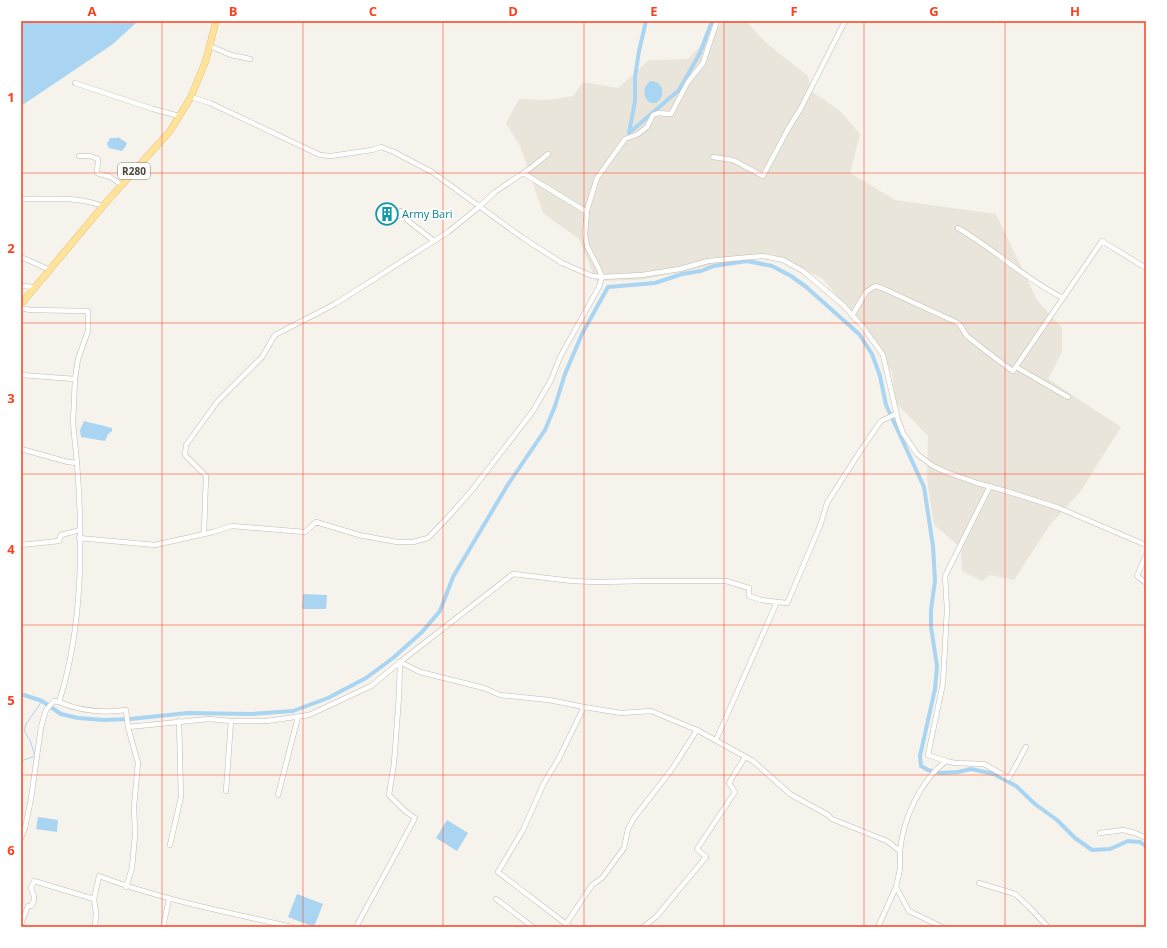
<svg xmlns="http://www.w3.org/2000/svg" width="1167" height="948" font-family="'Open Sans',sans-serif">
<style>
.residential{fill:#eae5da}
.water{fill:#a9d4f2}
.lines{fill:none;stroke-linecap:round;stroke-linejoin:round}
.stream{stroke:#a9d4f2;stroke-width:1}
.canal{stroke:#a9d4f2;stroke-width:4}
.minor-casing{stroke:#c2bbae;stroke-width:5.5}
.major-casing{stroke:#e6c16a;stroke-width:7}
.minor{stroke:#fff;stroke-width:4.5}
.major{stroke:#ffe39c;stroke-width:6}
.grid{fill:none;stroke:#fc3f1d;stroke-width:1;stroke-opacity:0.55}
.labels{text-anchor:middle;stroke-width:3.5;stroke-linejoin:round;paint-order:stroke}
.shield{fill:#fff;stroke:#817c74;stroke-width:1}
.shield-label{font-size:10px;font-weight:bold;fill:#4b4439}
.culture-label{font-size:11px;fill:#0d838f;stroke:#fff;text-anchor:start}
.neatline{fill:none;stroke:#fc3f1d;stroke-width:1.5}
.grid-label{font-size:13px;text-anchor:middle;font-weight:bold;fill:#fc3f1d}
</style>
<rect width="100%" height="100%" fill="#f6f3ec"/>
<path class="residential" d="M724 21H746L765 42 808 76 811 91 839 110 860 134 850 173 895 200 996 214 1037 300 1062 328V352L1048 379 1121 427 1080 492 1049 526 1014 580 990 575 982 581 962 571 961 548 934 525 927 479 928 436 895 402 892 373 882 352 823 279 773 254 639 280 596 281 579 239 543 213 520 146 506 123 519 99 550 100 573 96 583 82 618 88 649 60 688 59Z"/>
<g class="water">
<path d="M21 21H138L113 44 21 106Z"/>
<path d="M650 81C668 81 664 104 653 103 646 103 642 92 646 86 647 84 649 83 650 81Z"/>
<path d="M118 137 127 143 125 147 122 151 109 148 107 144 110 138H117Z"/>
<path d="M84 421 112 428V431L108 434 105 441 81 437 80 430Z"/>
<path d="M303 594 327 595 326 609H302Z"/>
<path d="M38 817 58 820 57 832 36 829Z"/>
<path d="M447 820 468 833 457 851 436 838Z"/>
<path d="M297 894 323 904 314 927 288 917Z"/>
</g>
<g class="lines">
<path class="stream" d="M21 761 35 756 30 740 24 731 26 724 42 701"/>
<g class="canal">
<path d="M646 21 639 51 635 77V101L629 133 679 90 700 53 712 21"/>
<path d="M21 694 42 701 61 714 78 718 104 720 130 719 188 713 251 714 293 711 328 698 366 678 393 658 422 632 440 611 453 577 507 486 545 430 555 406 565 374 582 334 608 287 655 283 682 274 701 271 714 266 747 261 772 266 791 276 805 286 859 334 872 354 880 376 886 405 924 487 933 546 935 581 931 610V627L937 666 935 689 920 756 921 766 928 770 940 773 958 772 971 769 994 774 1016 786 1035 804 1057 820 1075 838 1092 850 1110 849 1128 841 1140 842 1146 846"/>
</g>
<g class="minor-casing">
<g id="minor">
<path d="M210 46 231 55 250 59"/>
<path d="M75 83 153 109 179 116"/>
<path d="M191 97 210 103 320 155 331 156 372 150 381 147 394 152 432 172 523 238 562 263 592 276 602 277 642 275 680 269 708 261 740 258 763 256 783 260 803 271 843 305 863 327 883 355 898 420 903 433 917 454 933 466 946 472 977 483 1006 491 1059 508 1146 545"/>
<path d="M79 156H90L98 159 97 173 110 177 122 185"/>
<path d="M713 157 733 160 763 176 788 129 801 108 845 21"/>
<path d="M523 173 587 212"/>
<path d="M23 199C50 199 77 196 103 206"/>
<path d="M398 216 401 211 409 217 407 220 434 241"/>
<path d="M958 228C994 249 1024 278 1061 297H1064"/>
<path d="M21 257 50 270"/>
<path d="M21 286 35 287"/>
<path d="M21 308 30 310 88 311V331L78 359 75 379"/>
<path d="M852 316 866 292 875 286 882 288 958 323C963 327 963 332 967 336 982 348 997 360 1013 371L1102 241 1146 268"/>
<path d="M1016 367 1068 397"/>
<path d="M21 375 75 379 73 423 77 463"/>
<path d="M21 449 68 462 77 463C83 541 83 627 59 702 80 711 104 713 126 710L128 727 209 719 231 721 226 791"/>
<path d="M204 534 206 476 185 455 186 445 217 402 262 357 275 335 335 304 448 232 479 207 495 192 532 167 548 154"/>
<path d="M79 538 155 545 213 532 232 526 305 532 316 522 359 535 397 542H413L428 538 450 515 472 490 533 411 551 380 560 357 599 287 602 277 599 269 587 246 585 234 587 210 597 178 625 139 638 134 647 127 653 115 658 113 671 114 688 82 703 63 717 21"/>
<path d="M21 545 59 541 61 535 80 530"/>
<path d="M1146 555 1137 576 1146 583"/>
<path d="M584 707 549 700 500 695 484 688 420 672 400 662 513 574 572 581 596 582 649 581H726L749 588V596L761 600 777 602"/>
<path d="M231 721H267L309 715 371 686 400 662 399 696 394 763 389 795 405 811 415 818 356 927"/>
<path d="M716 740 777 602 787 603 789 599 820 526 827 503 861 450 881 421 896 414"/>
<path d="M946 761 928 755 943 683 947 609 945 576 990 486"/>
<path d="M278 795 298 717"/>
<path d="M21 827 25 828 31 799 41 727 46 710 54 701 59 702"/>
<path d="M1100 833 1123 830 1135 833 1146 838"/>
<path d="M21 838 25 828"/>
<path d="M170 845 181 797 179 721"/>
<path d="M900 851C903 819 920 781 946 761L955 763 984 764 1009 778 1026 747"/>
<path d="M979 883 1015 894 1029 907 1048 927"/>
<path d="M126 887 132 868 135 835 134 806 138 763 128 727"/>
<path d="M896 887 909 911 942 927"/>
<path d="M94 899 96 913 95 927"/>
<path d="M496 899 533 927"/>
<path d="M21 924 28 906H31C36 900 34 895 31 888L34 881 94 899 99 876C162 900 227 912 292 927"/>
<path d="M566 924 592 885 602 878 624 848 628 829 634 818 672 769 697 730"/>
<path d="M163 927 169 899"/>
<path d="M570 927 498 872 523 830 544 783 559 758 584 707 621 713 651 711 697 730 753 761 790 794 828 815 832 819 887 841 900 851V869L896 887 878 927"/>
<path d="M643 927 656 917 706 857 697 849 735 792 729 783 745 757"/>
</g>
</g>
<g class="major-casing">
<path id="major" d="M21 304 103 206 170 131 191 97 206 60 216 21"/>
</g>
<use href="#minor" class="minor"/>
<use href="#major" class="major"/>
</g>
<path class="grid" d="M162 21V927M303 21V927M443 21V927M584 21V927M724 21V927M864 21V927M1005 21V927M21 173H1146M21 323H1146M21 474H1146M21 625H1146M21 775H1146"/>
<defs>
<g id="building-ring" transform="scale(1.15)"><circle r="9.5" fill="#fff" stroke="#0f9aa8" stroke-width="1.5"/><path d="M-4-6H4V6H1V3H-1V6H-4ZM-2.5-4.3h1.7v1.8h-1.7ZM.8-4.3h1.7v1.8H.8ZM-2.5-1h1.7V.8h-1.7ZM.8-1h1.7V.8H.8Z" fill="#0f9aa8"/></g>
</defs>
<g fill-rule="evenodd">
<use href="#building-ring" x="387" y="214"/>
</g>
<g class="labels">
<rect class="shield" x="118" y="163" width="32" height="16" rx="3"/>
<g class="shield-label">
<text x="134" y="175">R280</text>
</g>
<g class="culture-label">
<text x="402" y="218">Army Bari</text>
</g>
</g>
<rect width="1167" height="948" fill="none" stroke="#ffffff" stroke-width="44"/>
<rect x="22" y="22" width="1123" height="904" class="neatline"/>
<g class="grid-label">
<text x="92" y="16">A</text>
<text x="233" y="16">B</text>
<text x="373" y="16">C</text>
<text x="513" y="16">D</text>
<text x="654" y="16">E</text>
<text x="794" y="16">F</text>
<text x="934" y="16">G</text>
<text x="1075" y="16">H</text>
<text x="11" y="102">1</text>
<text x="11" y="253">2</text>
<text x="11" y="403">3</text>
<text x="11" y="554">4</text>
<text x="11" y="705">5</text>
<text x="11" y="855">6</text>
</g>
</svg>
